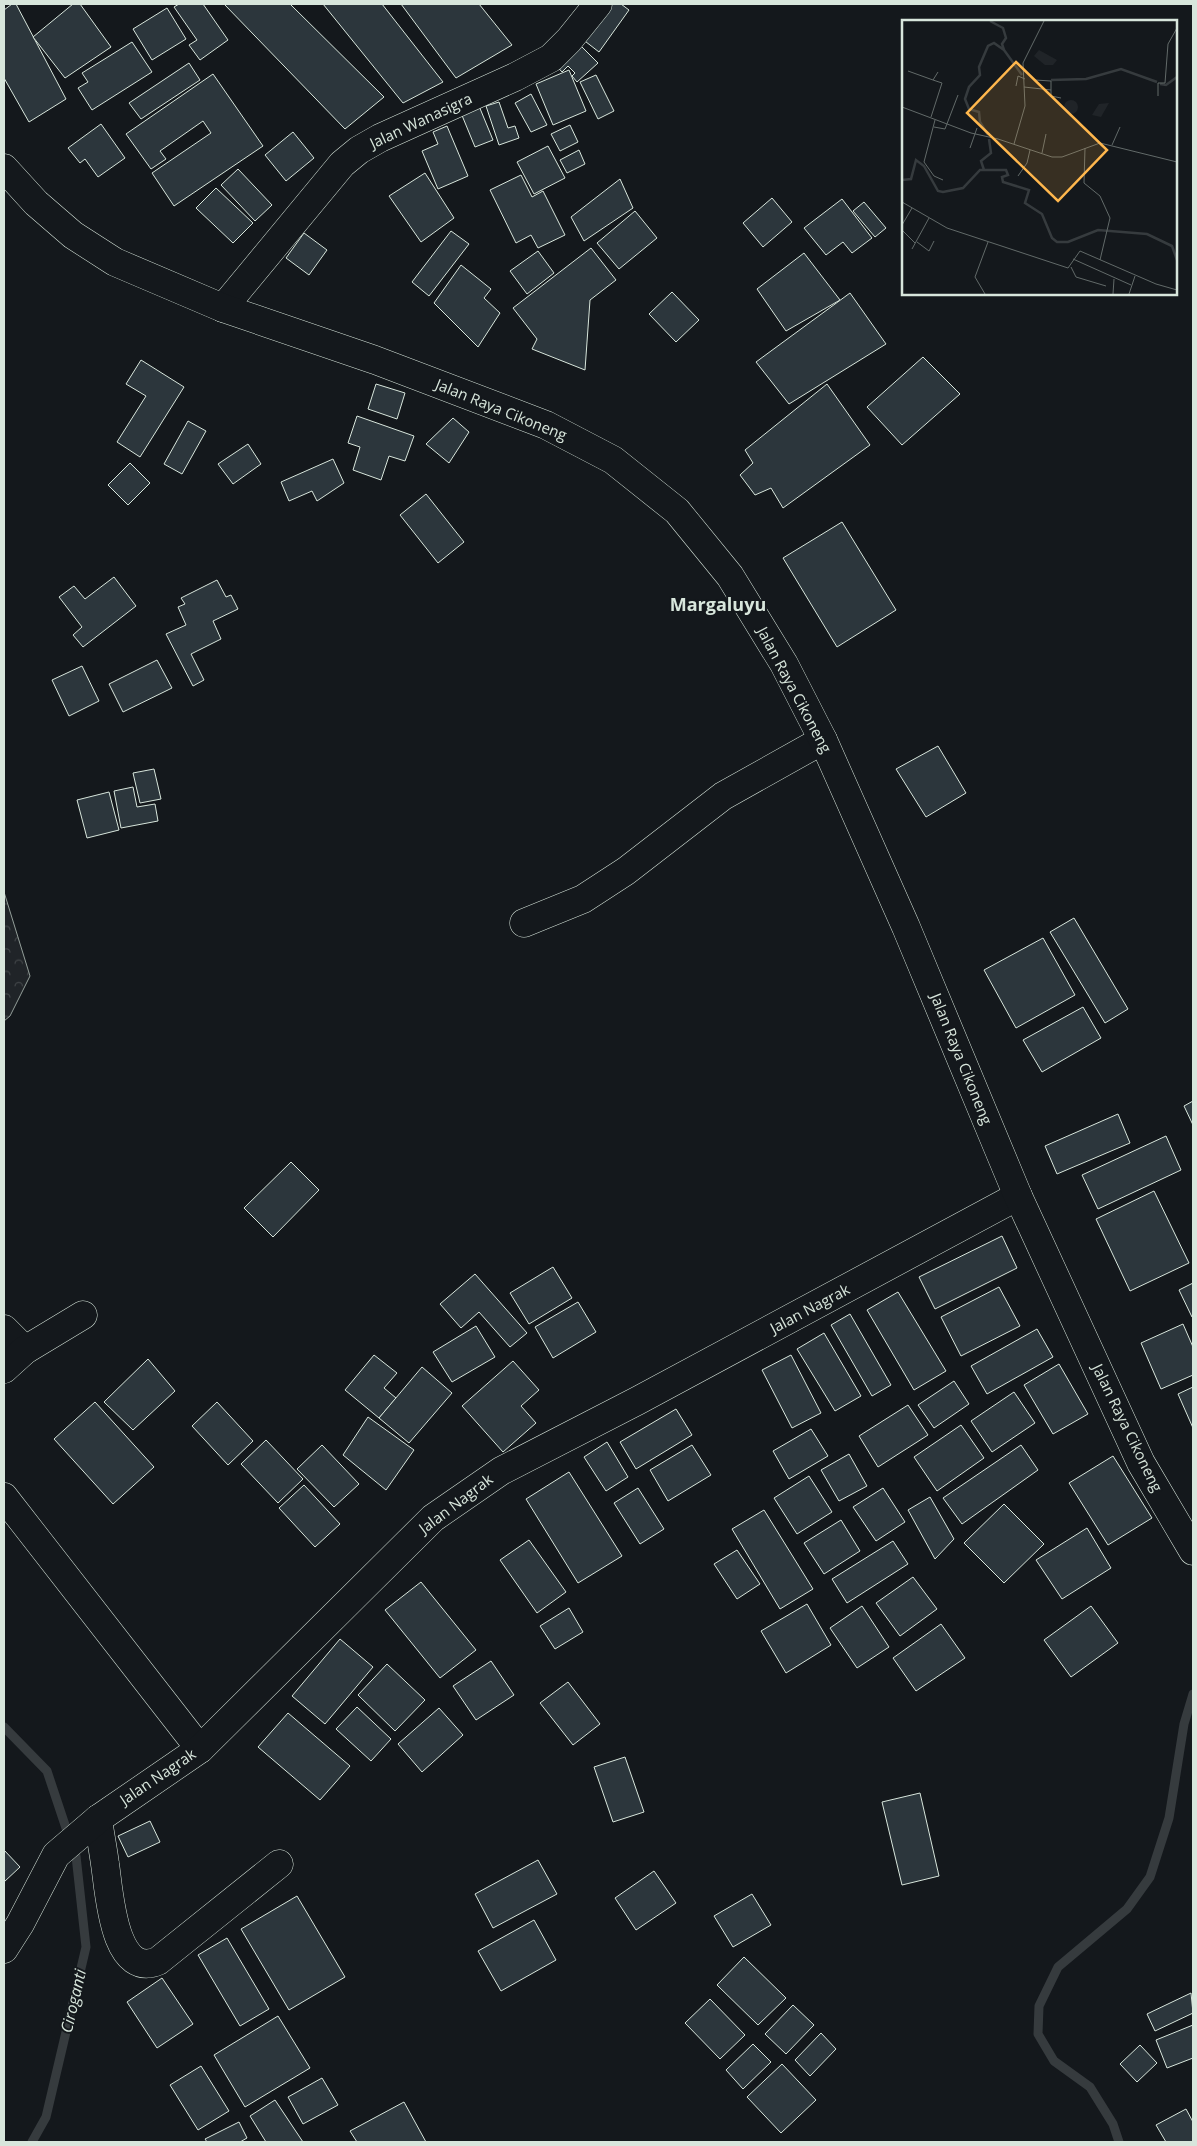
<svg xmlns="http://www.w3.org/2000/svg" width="1197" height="2146" font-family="'Open Sans',sans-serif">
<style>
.forest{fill:url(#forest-crowns);stroke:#939e99}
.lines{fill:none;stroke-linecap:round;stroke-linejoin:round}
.stream{stroke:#363b3e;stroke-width:9}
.building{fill:#2c363c;stroke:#d8e6dc}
.minor-casing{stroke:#d8e6dc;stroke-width:29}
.highway-casing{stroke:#d8e6dc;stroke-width:29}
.minor{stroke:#14181c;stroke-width:28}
.highway{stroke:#14181c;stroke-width:28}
.labels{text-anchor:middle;stroke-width:4;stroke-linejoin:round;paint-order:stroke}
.street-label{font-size:15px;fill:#d8e6dc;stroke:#14181c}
.water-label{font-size:16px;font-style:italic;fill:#d8e6dc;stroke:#14181c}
.quarter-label{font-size:18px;font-weight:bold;fill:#d8e6dc;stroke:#14181c}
.inset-river{fill:none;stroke:#363b3e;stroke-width:2.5}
.inset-road{fill:none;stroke:#626a69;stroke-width:1}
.view{fill:#ffb74d;fill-opacity:0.15;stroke:#ffb74d;stroke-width:2.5}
.inset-edge{fill:none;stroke:#d8e6dc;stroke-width:2.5}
</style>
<defs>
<pattern id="forest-crowns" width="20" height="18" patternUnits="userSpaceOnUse" patternTransform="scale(1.25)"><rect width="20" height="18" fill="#202428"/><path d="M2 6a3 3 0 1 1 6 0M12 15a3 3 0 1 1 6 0" fill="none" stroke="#404447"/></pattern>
</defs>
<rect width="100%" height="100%" fill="#14181c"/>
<path class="forest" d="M4 892 30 976 10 1016 4 1021Z"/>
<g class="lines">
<g class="stream">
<path d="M4 1727 47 1771 69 1837"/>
<path d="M32 2142 46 2117 86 1947 76 1856"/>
<path d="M1119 2142 1113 2124 1090 2087 1054 2061 1038 2034 1039 2006 1058 1967 1127 1909 1150 1877 1169 1818 1184 1724 1193 1694"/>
</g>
</g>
<g class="building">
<path d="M12 4H16L66 99 29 122 4 78V10Z"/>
<path d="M73 4H80L111 47 65 78 33 37Z"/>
<path d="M179 4H203L228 40 200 60 189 45 197 40 174 7Z"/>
<path d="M224 4H290L384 97 345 129Z"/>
<path d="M323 4H382L443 82 403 103Z"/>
<path d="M401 4H479L512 45 456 78Z"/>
<path d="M606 4H621L629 10 599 52 581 38Z"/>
<path d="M167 8 186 39 152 60 133 29Z"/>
<path d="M576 41 598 63 577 82 572 76 575 73 568 66 562 72 553 62Z"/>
<path d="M132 42 152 72 92 110 78 88 88 82 82 73Z"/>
<path d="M189 63 200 80 141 119 129 103Z"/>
<path d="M569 70 586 111 553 125 536 84Z"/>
<path d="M213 74 263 146 174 206 152 173 211 133 203 121 160 151 166 159 151 169 126 134Z"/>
<path d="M596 75 614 111 598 119 580 82Z"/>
<path d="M531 94 547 125 531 132 515 103Z"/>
<path d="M499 102 508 128 515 126 519 138 499 145 486 106Z"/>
<path d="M479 106 493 140 475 147 461 113Z"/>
<path d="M101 124 125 158 98 177 85 159 80 163 68 148Z"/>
<path d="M570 125 578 142 560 151 551 134Z"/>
<path d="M447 126 468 176 438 189 422 151 438 144 433 132Z"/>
<path d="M293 132 314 158 286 181 265 155Z"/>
<path d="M548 146 565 178 534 194 517 162Z"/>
<path d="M579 150 585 164 567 173 560 160Z"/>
<path d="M238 169 272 205 255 221 221 185Z"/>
<path d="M425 173 454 218 421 242 389 196Z"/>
<path d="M521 175 532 197 543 191 565 235 538 248 531 235 516 243 490 190Z"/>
<path d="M620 179 633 208 584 241 571 217Z"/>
<path d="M216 188 253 223 233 243 196 208Z"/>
<path d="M772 198 792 222 763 247 743 223Z"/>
<path d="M842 199 872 238 852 253 843 242 826 255 804 228Z"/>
<path d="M864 202 886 228 875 237 853 211Z"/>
<path d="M635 211 657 238 619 269 597 243Z"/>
<path d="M451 231 469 244 429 296 412 282Z"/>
<path d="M304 233 327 250 309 275 286 258Z"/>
<path d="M591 248 616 280 590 300 585 370 532 349 537 339 513 308Z"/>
<path d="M538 251 554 273 527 294 510 271Z"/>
<path d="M804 253 840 300 786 331 757 289Z"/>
<path d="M461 265 491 289 484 298 500 313 478 347 434 303Z"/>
<path d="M672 292 699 320 676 342 649 314Z"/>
<path d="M850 293 886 344 789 404 756 362Z"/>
<path d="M923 357 960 394 902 445 867 407Z"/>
<path d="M141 360 184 387 140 457 117 442 146 396 126 384Z"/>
<path d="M376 384 405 393 397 419 368 409Z"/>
<path d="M827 384 870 445 783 508 771 488 755 495 740 475 753 463 745 450Z"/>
<path d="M357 416 414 436 405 461 389 456 381 480 353 470 360 447 348 443Z"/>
<path d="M453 418 469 432 449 463 426 444Z"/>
<path d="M188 421 206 431 182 474 164 464Z"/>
<path d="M248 444 261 464 233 484 218 464Z"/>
<path d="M333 459 344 483 317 501 312 491 289 501 281 482Z"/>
<path d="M130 463 150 483 128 505 108 485Z"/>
<path d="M426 494 464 542 438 563 400 515Z"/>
<path d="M842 522 896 610 837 647 783 558Z"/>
<path d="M114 577 136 606 83 647 73 635 82 627 59 597 74 586 85 599Z"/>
<path d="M217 580 226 597 231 595 238 609 213 621 221 639 191 654 204 680 193 686 166 634 186 625 178 607 185 604 181 598Z"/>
<path d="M157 660 172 688 123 712 109 684Z"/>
<path d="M82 666 99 701 69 716 52 680Z"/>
<path d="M938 746 966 793 926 817 896 769Z"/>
<path d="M154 769 161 799 140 803 133 773Z"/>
<path d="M133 787 137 807 155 804 158 821 121 828 114 791Z"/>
<path d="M109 792 119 830 87 838 77 800Z"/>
<path d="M1074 918 1128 1009 1105 1023 1050 932Z"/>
<path d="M1043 938 1075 995 1016 1028 984 970Z"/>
<path d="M1083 1007 1101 1038 1042 1072 1023 1040Z"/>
<path d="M1193 1101V1125L1184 1106Z"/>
<path d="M1118 1114 1130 1143 1057 1174 1045 1146Z"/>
<path d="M1166 1136 1181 1170 1098 1209 1082 1175Z"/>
<path d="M291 1162 319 1190 273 1237 244 1208Z"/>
<path d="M1154 1191 1189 1263 1130 1291 1096 1219Z"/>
<path d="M1002 1236 1017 1268 935 1309 919 1277Z"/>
<path d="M553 1267 572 1298 529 1324 510 1293Z"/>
<path d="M475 1274 527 1333 510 1347 479 1312 461 1328 440 1304Z"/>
<path d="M1193 1283V1317H1192L1179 1290Z"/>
<path d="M999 1287 1020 1326 961 1356 941 1317Z"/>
<path d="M898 1292 946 1371 914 1390 867 1310Z"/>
<path d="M578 1302 596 1332 553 1358 535 1327Z"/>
<path d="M850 1314 891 1385 872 1396 831 1325Z"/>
<path d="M1183 1324 1193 1347V1375L1161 1389 1141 1343Z"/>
<path d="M476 1326 495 1357 452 1382 433 1352Z"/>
<path d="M1037 1329 1053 1357 987 1394 971 1366Z"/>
<path d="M824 1333 861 1396 835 1411 797 1349Z"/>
<path d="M374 1355 397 1373 384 1388 396 1398 379 1418 345 1390Z"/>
<path d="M791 1355 821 1413 792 1428 762 1370Z"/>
<path d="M148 1359 175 1391 133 1430 104 1402Z"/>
<path d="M513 1361 539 1390 521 1406 536 1423 503 1452 462 1406Z"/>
<path d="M1059 1364 1088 1414 1053 1434 1024 1385Z"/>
<path d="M422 1367 452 1393 409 1443 379 1418Z"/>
<path d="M954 1381 969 1404 934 1428 918 1405Z"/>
<path d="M1193 1387V1428L1178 1394Z"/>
<path d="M1014 1392 1035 1423 992 1452 971 1421Z"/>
<path d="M95 1402 154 1467 113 1504 54 1439Z"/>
<path d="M217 1402 253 1441 228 1465 192 1426Z"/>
<path d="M908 1405 928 1435 878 1467 859 1436Z"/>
<path d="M676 1409 692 1435 636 1469 620 1442Z"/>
<path d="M368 1417 414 1450 386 1490 343 1455Z"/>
<path d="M961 1425 984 1458 937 1491 914 1457Z"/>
<path d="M811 1429 828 1456 789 1479 773 1451Z"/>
<path d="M266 1440 303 1479 278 1503 241 1464Z"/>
<path d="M607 1442 628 1477 606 1491 584 1457Z"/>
<path d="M322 1445 359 1484 334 1507 297 1469Z"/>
<path d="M692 1445 711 1475 668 1501 650 1470Z"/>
<path d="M1021 1445 1038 1470 962 1524 943 1498Z"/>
<path d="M849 1454 867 1486 839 1501 821 1470Z"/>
<path d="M1113 1456 1152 1518 1108 1545 1069 1483Z"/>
<path d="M569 1472 622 1556 578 1583 526 1499Z"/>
<path d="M809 1476 832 1512 797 1534 774 1498Z"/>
<path d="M304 1485 340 1524 315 1547 279 1508Z"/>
<path d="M638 1488 664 1529 640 1544 614 1503Z"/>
<path d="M883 1488 905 1522 876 1541 853 1507Z"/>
<path d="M930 1497 954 1539 935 1559 908 1510Z"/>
<path d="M1004 1504 1044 1544 1004 1583 964 1543Z"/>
<path d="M764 1510 813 1589 780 1609 732 1529Z"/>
<path d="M841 1520 860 1551 824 1574 804 1543Z"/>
<path d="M1087 1528 1111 1568 1062 1599 1036 1560Z"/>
<path d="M529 1540 566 1592 537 1613 500 1560Z"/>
<path d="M893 1541 908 1564 847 1603 832 1579Z"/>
<path d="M737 1550 760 1584 737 1599 714 1564Z"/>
<path d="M913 1577 937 1609 900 1636 876 1603Z"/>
<path d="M421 1582 476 1650 440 1678 385 1610Z"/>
<path d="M807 1604 831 1645 786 1673 761 1631Z"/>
<path d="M862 1606 889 1647 857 1668 830 1628Z"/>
<path d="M1091 1606 1118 1643 1071 1677 1044 1640Z"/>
<path d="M569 1608 583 1632 555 1649 540 1626Z"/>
<path d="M941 1624 965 1658 916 1691 893 1658Z"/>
<path d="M340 1639 373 1667 325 1724 292 1696Z"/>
<path d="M491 1661 514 1695 476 1720 453 1686Z"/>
<path d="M387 1664 425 1700 395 1731 358 1695Z"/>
<path d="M568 1682 600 1724 573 1745 540 1703Z"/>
<path d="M357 1707 391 1739 371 1761 336 1729Z"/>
<path d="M439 1708 463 1735 422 1772 398 1744Z"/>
<path d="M288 1713 350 1766 320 1800 258 1747Z"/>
<path d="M625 1757 644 1812 613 1822 594 1767Z"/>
<path d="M920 1793 939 1876 902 1885 882 1802Z"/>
<path d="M150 1821 160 1842 128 1857 118 1836Z"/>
<path d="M4 1850 20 1867 4 1882Z"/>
<path d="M538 1860 557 1894 493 1928 475 1894Z"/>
<path d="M654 1871 676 1903 636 1930 615 1898Z"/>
<path d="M752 1894 771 1925 733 1947 714 1916Z"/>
<path d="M297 1896 345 1977 289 2010 241 1929Z"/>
<path d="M534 1920 556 1960 501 1991 478 1951Z"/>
<path d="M227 1938 269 2009 240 2026 198 1955Z"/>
<path d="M744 1957 786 1998 758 2025 717 1985Z"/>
<path d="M162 1978 193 2024 157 2048 127 2002Z"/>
<path d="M1191 1993 1193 2013 1155 2031 1147 2014Z"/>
<path d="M710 1999 745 2035 720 2059 685 2023Z"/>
<path d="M793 2005 814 2025 786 2054 765 2034Z"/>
<path d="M278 2016 310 2068 245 2107 214 2055Z"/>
<path d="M1193 2025V2058L1167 2068 1156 2040Z"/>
<path d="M821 2033 836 2049 810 2076 795 2060Z"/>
<path d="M753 2044 771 2062 743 2089 726 2070Z"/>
<path d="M1140 2045 1157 2063 1137 2082 1120 2064Z"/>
<path d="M782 2064 816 2100 781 2133 747 2097Z"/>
<path d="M201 2066 229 2111 198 2130 170 2085Z"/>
<path d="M322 2078 338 2105 303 2124 288 2097Z"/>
<path d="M275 2100 303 2142H266L250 2116Z"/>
<path d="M404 2102 426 2142H357L350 2131Z"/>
<path d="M1186 2109 1193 2122V2142H1166L1156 2125Z"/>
<path d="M239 2122 247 2138 240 2142H207L205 2139Z"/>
</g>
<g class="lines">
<g class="minor-casing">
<g id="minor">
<path d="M223 308 342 164 359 150 380 138 515 77 551 58 569 40 598 4"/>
<path d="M524 923 583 899 626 871 723 796 823 740"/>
<path d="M4 1329 25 1350"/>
<path d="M4 1369 25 1350 83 1315"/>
<path d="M4 1497 200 1749"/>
<path d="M98 1819C100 1834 103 1849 105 1864 109 1889 113 1980 158 1961L279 1864"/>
<path d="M4 1949 20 1924 56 1855 98 1819 200 1749 433 1518 501 1471 637 1401 1018 1196"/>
</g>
</g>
<g class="highway-casing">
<path id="highway" d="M4 168 36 203 73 235 115 262 223 308 375 360 546 425 613 460 677 511 730 576 784 664 823 740 906 927 1018 1196 1141 1463 1193 1551"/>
</g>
<use href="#minor" class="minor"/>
<use href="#highway" class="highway"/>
</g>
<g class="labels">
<g class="street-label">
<text transform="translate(421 121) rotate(-25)" y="5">Jalan Wanasigra</text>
<text transform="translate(501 410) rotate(22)" y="5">Jalan Raya Cikoneng</text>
<text transform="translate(794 690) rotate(62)" y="5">Jalan Raya Cikoneng</text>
<text transform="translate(961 1059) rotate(68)" y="5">Jalan Raya Cikoneng</text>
<text transform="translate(810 1309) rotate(-28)" y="5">Jalan Nagrak</text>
<text transform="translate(1127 1428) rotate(64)" y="5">Jalan Raya Cikoneng</text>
<text transform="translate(456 1504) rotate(-37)" y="5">Jalan Nagrak</text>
<text transform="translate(158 1777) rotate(-34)" y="5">Jalan Nagrak</text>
</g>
<g class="water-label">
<text transform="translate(73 2001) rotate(-77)" y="6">Ciroganti</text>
</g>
<g class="quarter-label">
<text x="718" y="611">Margaluyu</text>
</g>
</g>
<g transform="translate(902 20)">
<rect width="275" height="275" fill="#14181c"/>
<path d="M137 30 155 40 151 45H143L132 36ZM162 87a7 7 0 1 1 14 0a7 7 0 1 1-14 0ZM207 83 199 97 190 95 197 84Z" fill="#202428"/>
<path class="inset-river" d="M88 1 101 8 104 18 100 24 102 30 120 55M149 60 184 59 219 49 255 62M258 64 264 65 275 57M86 115 78 102 77 92 67 89 63 79 67 67 78 55 77 47 86 26 92 23 102 30M82 150 79 141 89 133 87 119M0 160 9 159 14 140 22 146 36 171 41 172 61 168 78 150H104L106 155 100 157 101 162 127 170 123 183 140 194 150 218 155 222H166L196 210 245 214 270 226 275 240"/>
<path class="inset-road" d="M6 51 31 60M133 60 149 61V76L159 78M114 66 116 56 123 59M122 67 149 70M256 76V63H263L266 24 275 8M0 87 69 113 96 119 150 137H160L198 123 275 142M29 97 40 63 31 60 36 52M33 100 22 142 32 156 41 160M32 107 43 109 56 75M112 124 123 86 121 43 142 1M210 125 218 107M68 128 75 108M183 128 182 163 198 176 208 198 198 240M140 133 144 114M116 156 125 143 128 130M0 182 45 208 166 248 178 231 254 264 275 270M0 205 10 188M0 210 13 223M15 222 27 231 32 221M10 229 27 198M171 239 229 265M169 247 174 257 204 266M83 274 73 257 86 222M211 274 212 259M227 274 233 256"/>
<path class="view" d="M114 42 205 130 156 181 65 93Z"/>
<rect width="275" height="275" class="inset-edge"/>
</g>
<rect width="1197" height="2146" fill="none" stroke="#d8e6dc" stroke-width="10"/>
</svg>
